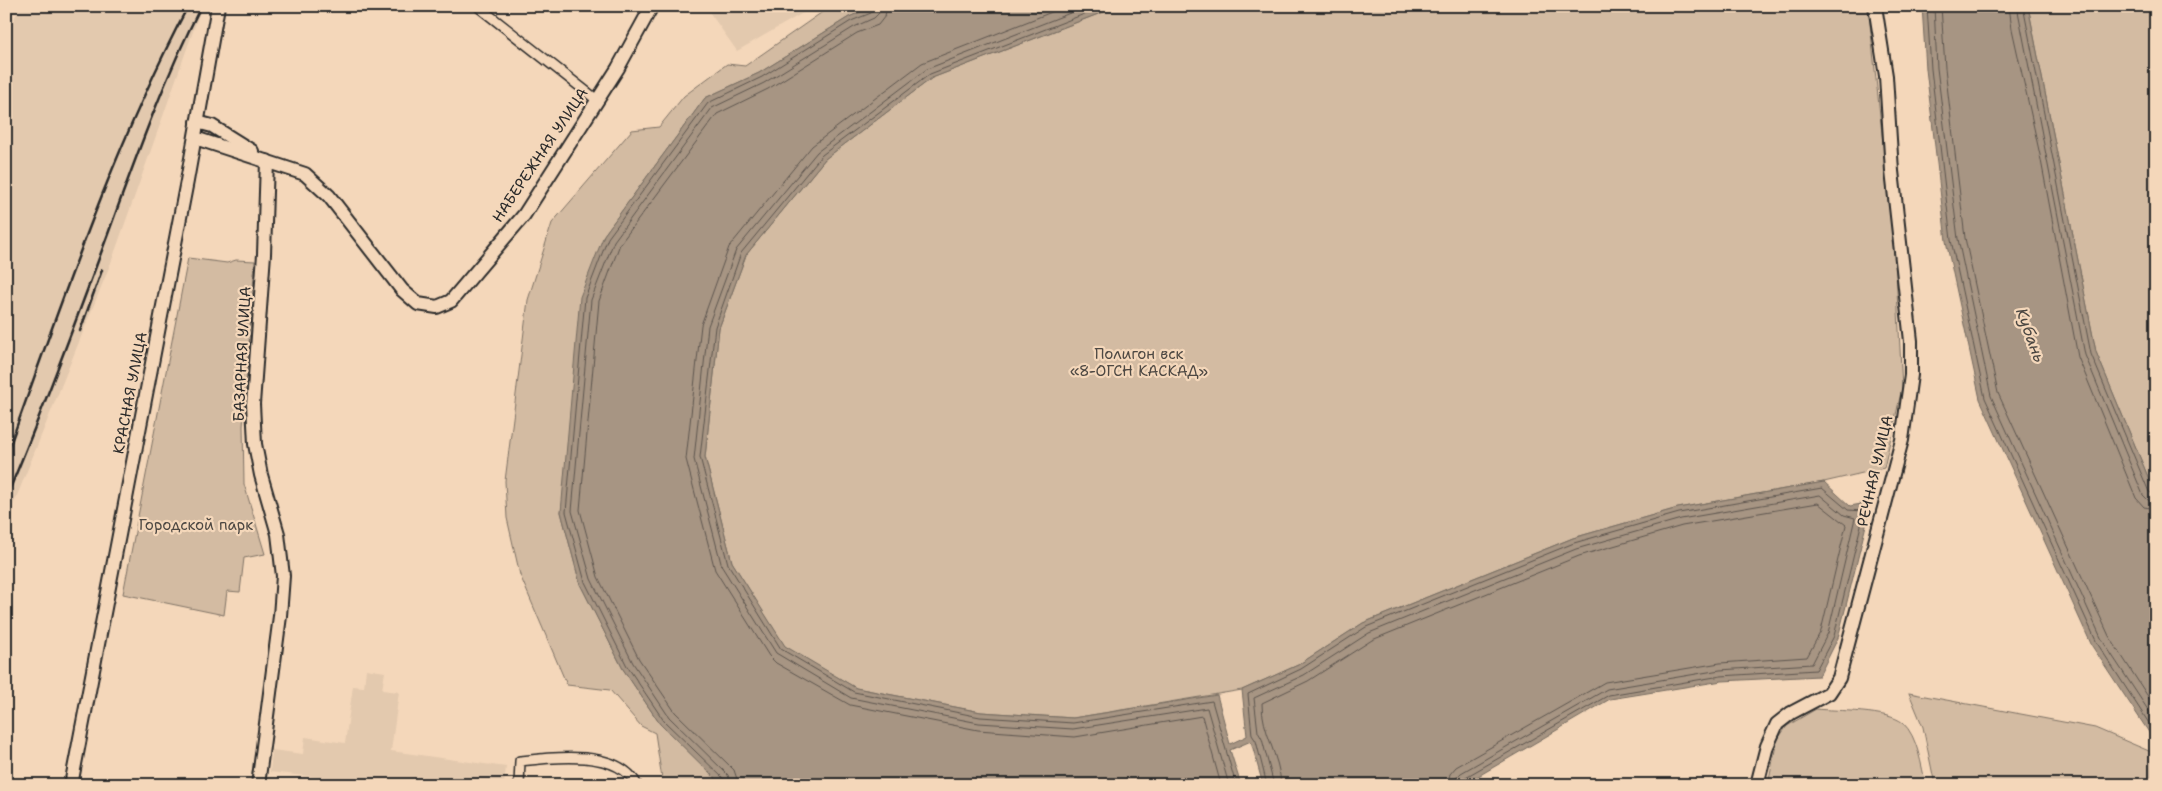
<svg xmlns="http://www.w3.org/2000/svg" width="2162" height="791" font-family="'Shantell Sans',sans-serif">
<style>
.built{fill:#e3c9ae}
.green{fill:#d3bba2;stroke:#7f7366}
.water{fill:#a79583;stroke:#756b60}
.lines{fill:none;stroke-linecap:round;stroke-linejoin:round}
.shore{stroke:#5d554e;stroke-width:1}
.street-casing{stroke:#2b2b2b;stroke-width:12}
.secondary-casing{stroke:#2b2b2b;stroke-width:16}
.street{stroke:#f4d7ba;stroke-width:9}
.secondary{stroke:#f4d7ba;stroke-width:12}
.rail{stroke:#2b2b2b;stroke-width:2.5}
.labels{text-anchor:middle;stroke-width:4.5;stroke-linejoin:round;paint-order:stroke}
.street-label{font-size:15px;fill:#2b2b2b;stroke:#f4d7ba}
.park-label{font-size:15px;fill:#4d4843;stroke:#f4d7ba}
.water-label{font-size:16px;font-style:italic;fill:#4a4641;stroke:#f4d7ba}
</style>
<rect width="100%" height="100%" fill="#f4d7ba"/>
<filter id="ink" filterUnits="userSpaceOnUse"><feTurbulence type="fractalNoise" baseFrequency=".02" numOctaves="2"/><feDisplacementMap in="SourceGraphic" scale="10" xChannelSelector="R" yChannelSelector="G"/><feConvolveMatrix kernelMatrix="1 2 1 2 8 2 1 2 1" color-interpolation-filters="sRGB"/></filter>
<g filter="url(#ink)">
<g class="built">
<path d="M20 6H202L112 260 6 523V37Z"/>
<path d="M705 6H815L737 51Z"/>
<path d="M366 669 385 672 382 690 399 692 391 751 506 767 504 785H340V780L270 772 272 750 303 754 305 737 345 743 353 686 364 687Z"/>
</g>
<g class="green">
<path d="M831 6H874L849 17 759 73 705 98 604 235 561 512 580 584 623 669 660 724 724 785H663L655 733 641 726 610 690 567 685 520 575 507 518 505 481 528 300 552 223 632 130 659 127 684 96 727 64 745 66Z"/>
<path d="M1119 6H1868L1895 252 1902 388 1884 468 1824 482 1678 508 1573 538 1363 623 1298 665 1242 690 1073 718 981 712 856 688 785 647 732 562 705 457 719 328 746 255 825 159 932 78Z"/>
<path d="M2028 6H2156V496L2096 352Z"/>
<path d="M188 258 227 263 236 260 255 261 243 426 244 484 265 554 244 558 240 592 227 591 224 615 123 594Z"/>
<path d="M1909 693 2095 728 2156 754V785H1935L1923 727Z"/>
<path d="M1816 709C1837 711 1888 710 1903 723 1918 737 1921 766 1926 785H1768L1777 740 1787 726Z"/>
</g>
<g class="water">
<path d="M874 6H1119L932 78 825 159 746 255 719 328 705 457 732 562 785 646 856 688 981 712 1073 718 1217 695 1230 744 1247 736 1242 690 1298 665 1363 623 1573 538 1678 508 1824 482 1850 506 1867 503V521L1838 638 1819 676 1722 681 1610 699 1463 785H1263L1251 741 1230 750 1241 785H724L720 783 660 724 623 669 580 584 561 512 580 297 604 235 705 98 759 73 849 17Z"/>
<path d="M1922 6H2028L2096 352 2156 496V743L2092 646 1980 399 1946 241 1926 69Z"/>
</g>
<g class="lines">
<g class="shore">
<path d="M1067 6 922 63 812 146 729 247 701 325 686 459 715 570 769 656 776 663 850 705 978 730 1075 737 1202 716 1221 785"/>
<path d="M1088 6 927 69 817 152 736 250 708 326 694 459 722 567 776 653 851 698 979 723 1073 729 1207 708 1229 785"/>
<path d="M1105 6 930 74 822 155 741 253 715 327 700 457 728 564 781 649 854 692 980 717 1073 723 1212 701 1236 785"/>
<path d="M1927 6 1931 69 1951 240 1985 398 2097 643 2156 734"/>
<path d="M1934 6 1937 68 1958 239 1991 396 2102 640 2156 722"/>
<path d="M1941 6 1945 68 1965 238 1998 393 2109 636 2156 709"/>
<path d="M2009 6 2012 29 2040 155 2078 357 2136 498 2144 507 2156 509"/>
<path d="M2017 6 2085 355 2143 495 2148 500 2156 502"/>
<path d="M2023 6 2091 354 2149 492 2156 495"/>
<path d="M725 785 724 779 664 721 627 666 585 582 566 512 585 298 608 238 708 103 762 77 851 21 871 13 873 6"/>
<path d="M731 785 728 775 669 717 633 663 591 579 572 511 591 300 614 241 712 108 764 83 854 27 874 18 879 13 880 6"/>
<path d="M739 785 734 770 675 712 639 659 598 577 580 510 599 301 620 244 717 114 768 89 857 33 878 25 885 16 887 6"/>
<path d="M1267 785 1256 741 1252 735 1248 694 1301 669 1366 627 1574 543 1679 513 1822 488 1848 510 1862 511V521L1834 636 1816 670 1721 676 1609 695 1464 778 1461 785"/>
<path d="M1274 785 1262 739 1258 732 1254 698 1304 675 1369 633 1576 549 1681 519 1820 495 1844 515 1855 518 1828 633 1812 664 1720 670 1607 689 1461 773 1456 778 1455 785"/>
<path d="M1281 785C1280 756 1261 731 1262 703L1308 681 1372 640 1579 556 1682 526 1818 503 1846 525 1821 631 1807 657 1720 663 1605 682 1456 767 1450 774 1447 785"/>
</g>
<g class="street-casing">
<g id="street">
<path d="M481 6 480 8 597 100"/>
<path d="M519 785 520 761C554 757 618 749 637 785"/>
</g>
</g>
<g class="secondary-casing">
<g id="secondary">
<path d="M197 122 212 126 252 151"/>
<path d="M195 138 305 174 329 196 402 290 418 304 437 307 451 301 524 215 618 68 652 6"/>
<path d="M71 785 187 181 218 6"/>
<path d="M258 785 280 616 283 576 278 534 261 475 255 444 253 404 264 254 267 161"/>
<path d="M1757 785 1767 746 1777 724 1791 713 1829 693 1839 678 1902 440 1911 375V341L1892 171 1886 76 1875 6"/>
</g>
</g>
<use href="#street" class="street"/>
<use href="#secondary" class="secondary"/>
<g class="rail">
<path d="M80 331 102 270"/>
<path d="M6 456C61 304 112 150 188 6"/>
<path d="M6 498C43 411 75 323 108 234 136 157 164 79 201 6"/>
</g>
</g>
</g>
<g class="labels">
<g class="street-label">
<text transform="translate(540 155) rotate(-56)" y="5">НАБЕРЕЖНАЯ УЛИЦА</text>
<text transform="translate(242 354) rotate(-87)" y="5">БАЗАРНАЯ УЛИЦА</text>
<text transform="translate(130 393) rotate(-79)" y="5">КРАСНАЯ УЛИЦА</text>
<text transform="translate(1875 471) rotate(-77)" y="5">РЕЧНАЯ УЛИЦА</text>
</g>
<g class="park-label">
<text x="1139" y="359">Полигон вск<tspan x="1139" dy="17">«8-ОГСН КАСКАД»</tspan></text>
<text x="196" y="530">Городской парк</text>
</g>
<g class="water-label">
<text transform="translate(2031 335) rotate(70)" y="6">Кубань</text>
</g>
</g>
<rect width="2162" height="791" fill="none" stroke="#f4d7ba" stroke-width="25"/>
<rect x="12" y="12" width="2137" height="766" fill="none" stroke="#2b2b2b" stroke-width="2" filter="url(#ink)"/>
</svg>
